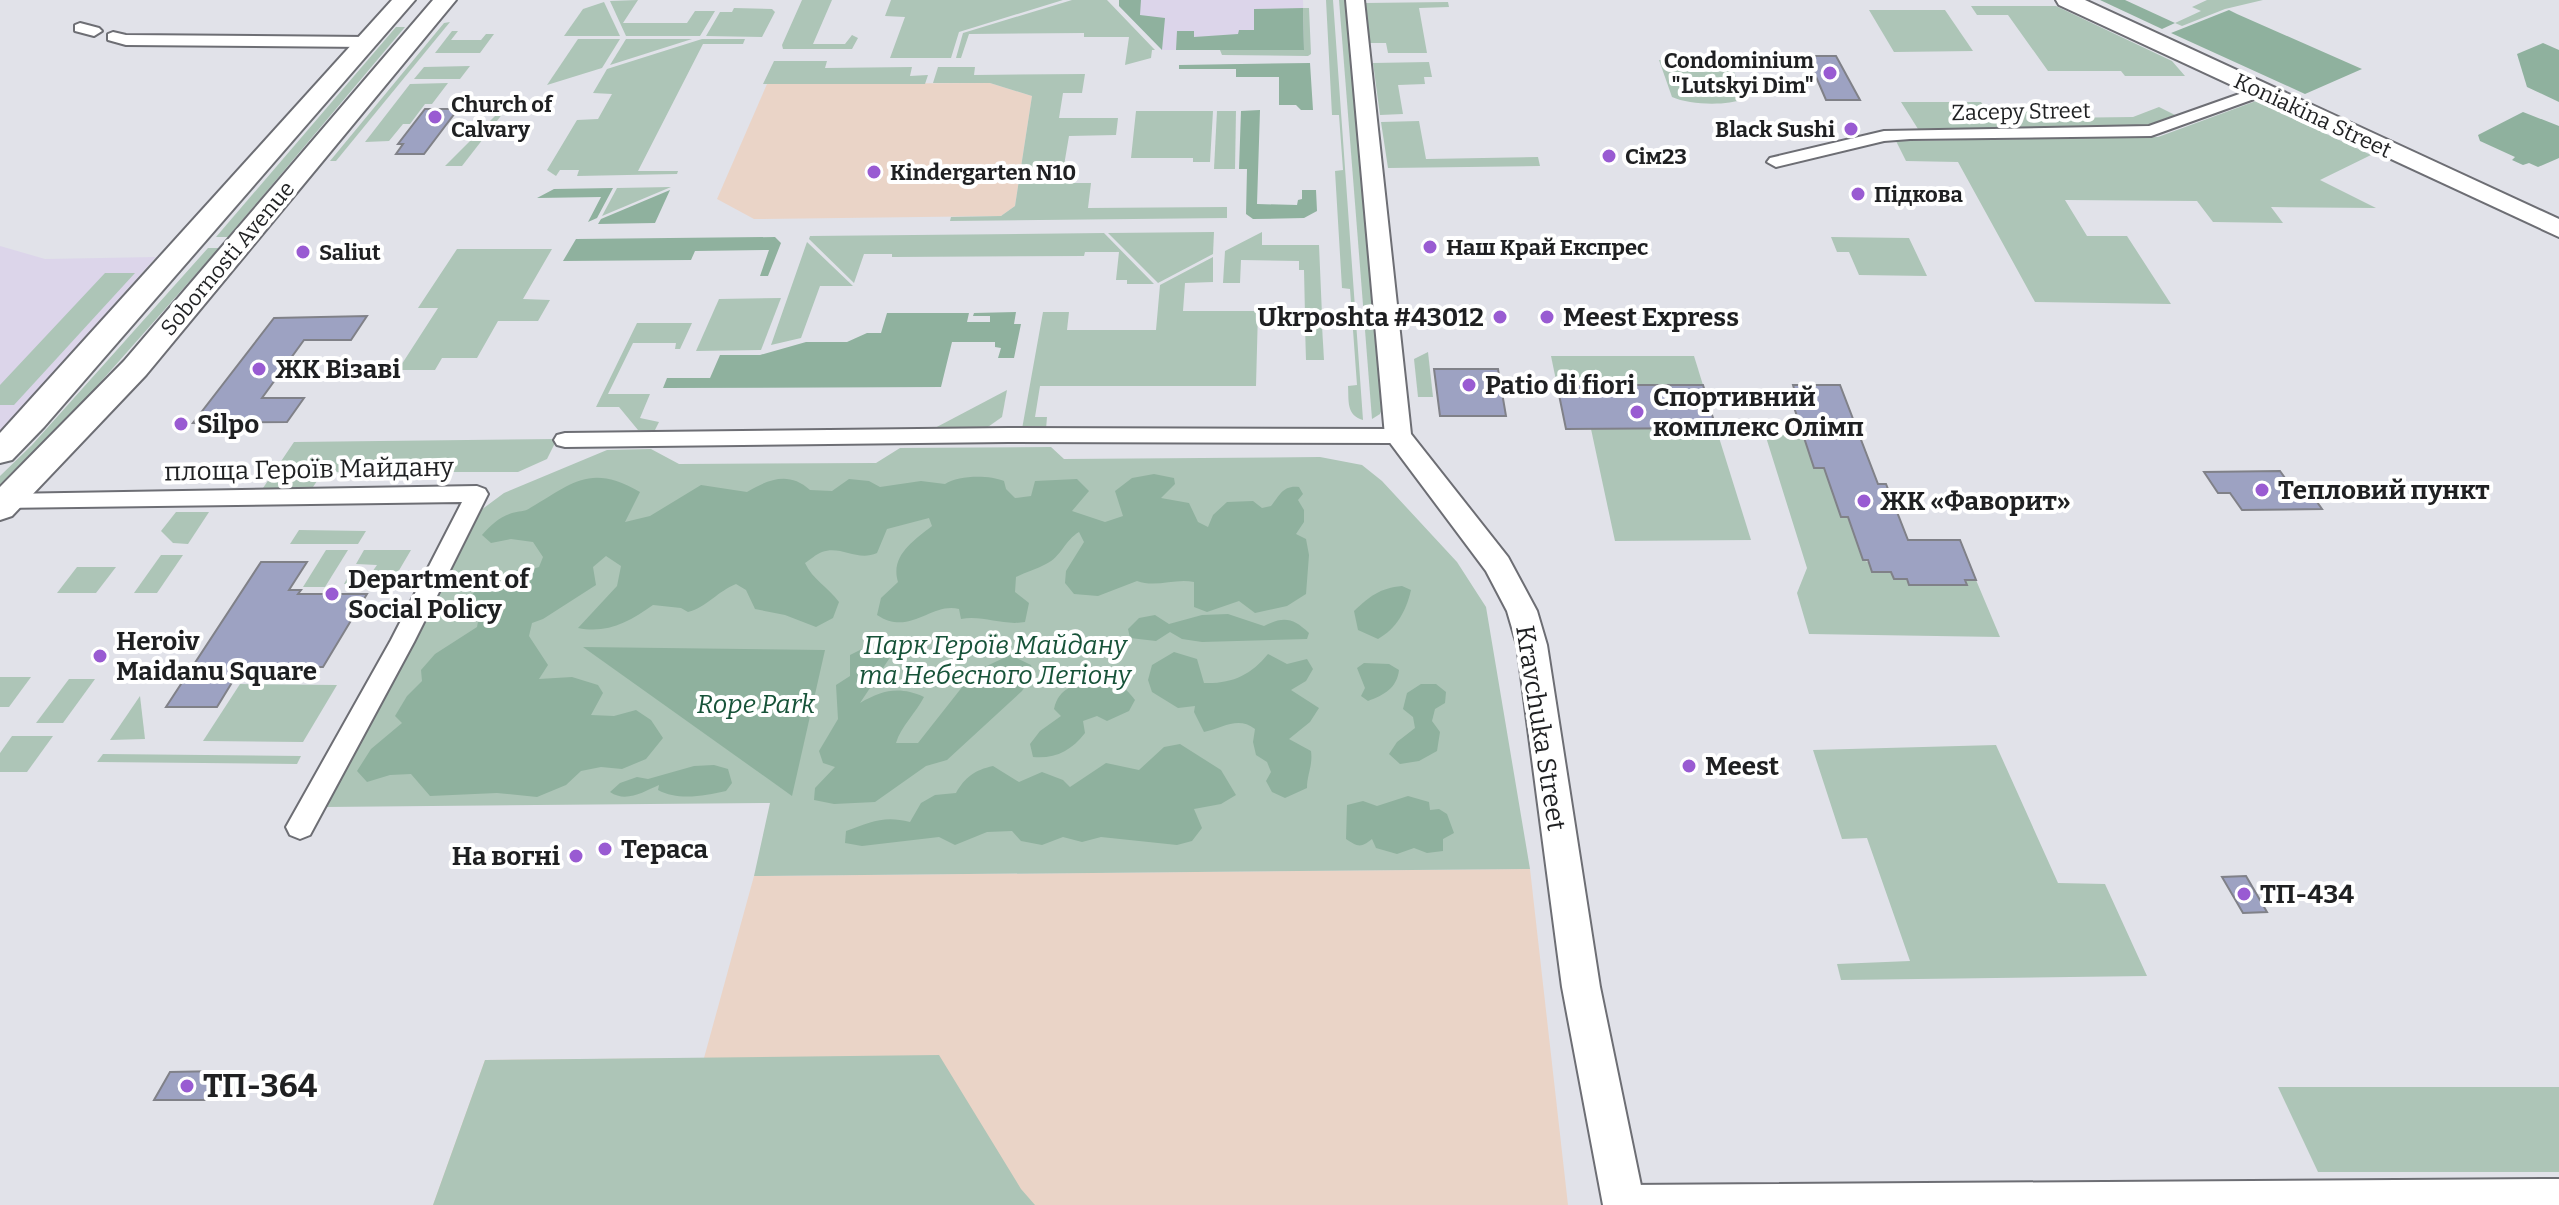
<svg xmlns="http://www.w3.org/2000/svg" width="2559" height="1205" font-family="Bitter,serif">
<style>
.commercial{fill:#dcd5ea}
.education{fill:#ead4c7}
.green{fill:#adc5b7}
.forest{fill:#8fb19e}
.building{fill:#9da2c2;stroke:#808188;stroke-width:2}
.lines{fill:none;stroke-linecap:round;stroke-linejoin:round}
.minor-casing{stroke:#6d6e74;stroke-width:4}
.tertiary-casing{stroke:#6d6e74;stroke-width:4}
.secondary-casing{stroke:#6d6e74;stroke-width:4}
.minor{fill:#fff;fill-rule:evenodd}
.tertiary{fill:#fff;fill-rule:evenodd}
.secondary{fill:#fff;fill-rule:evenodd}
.poi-dot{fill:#995bd2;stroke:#fff;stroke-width:3}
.labels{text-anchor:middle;stroke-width:8;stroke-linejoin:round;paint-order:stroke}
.far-poi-label{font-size:22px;font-weight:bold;fill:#1f2022;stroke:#fff;text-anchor:start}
.far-street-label{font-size:22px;fill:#1f2022;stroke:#fff}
.poi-label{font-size:26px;font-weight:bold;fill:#1f2022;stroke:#fff;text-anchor:start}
.street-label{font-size:26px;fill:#1f2022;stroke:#fff}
.park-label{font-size:26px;font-style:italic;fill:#175339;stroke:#fff}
.near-poi-label{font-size:32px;font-weight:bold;fill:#1f2022;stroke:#fff;text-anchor:start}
</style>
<rect width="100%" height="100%" fill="#e1e2e9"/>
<g class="commercial">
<path d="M1119 0H1303L1304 50H1162L1119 6Z"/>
<path d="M0 246 45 259 156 257 0 432Z"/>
</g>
<g class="education">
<path d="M990 83 1032 96 1015 206 1001 216 754 219 717 199 767 84Z"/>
<path d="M1530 869 1568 1205H433L485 1060 704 1058 754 876Z"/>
</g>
<g class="green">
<path d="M638 0 623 23H687L695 11H715L700 36H626L610 1Z"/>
<path d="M802 0H832L813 44H845L852 35 858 38 852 49H783L782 45Z"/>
<path d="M891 0H1063L959 32 951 58H890L905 17 885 16Z"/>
<path d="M1072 0H1107L1155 50H1152L1151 58 1125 65 1129 37H1084V33L969 34 961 58H956L963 33Z"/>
<path d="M1326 0H1333L1363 420C1346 415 1349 401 1348 386L1357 385 1350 289 1342 288 1335 171 1343 170 1339 115H1332Z"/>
<path d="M1339 0H1347L1382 409 1380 414 1372 419Z"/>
<path d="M2207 0H2263L2225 9 2182 26 2175 23 2201 11 2192 7Z"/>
<path d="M604 2 620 36H564L583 9Z"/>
<path d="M1448 2 1449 7 1419 8 1427 53H1388L1386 43H1370L1365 3Z"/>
<path d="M1971 6H2056L2172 61 2185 76H2125L2121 71H2048L2008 15H1977Z"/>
<path d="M734 8 772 9 775 12 762 37 706 36 720 12H732Z"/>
<path d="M1303 8H1309L1311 54 1308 56 1222 55 1220 50 1304 49Z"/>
<path d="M1869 10H1945L1973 51 1894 52Z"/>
<path d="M450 22 336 161H330L444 23Z"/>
<path d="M396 27H405L228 237H216Z"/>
<path d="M452 31H458L451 40H481L486 34H494L480 53H435Z"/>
<path d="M578 39H620L602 68 547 85Z"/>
<path d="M626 39H692L610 65Z"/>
<path d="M702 39H745L743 44H703L638 171H678L677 174 577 176 579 170H560L556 176 547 170 577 120 598 119 612 94 593 93 607 69Z"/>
<path d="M1659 60 1730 61 1744 99C1726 106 1690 105 1672 97Z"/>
<path d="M774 61H827L825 68 912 67 910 76 928 75 925 84H763Z"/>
<path d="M1429 62 1432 77H1424L1425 84 1398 85 1403 114 1380 115 1373 63Z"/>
<path d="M470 66 460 79H414L424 67Z"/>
<path d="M938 67H975L974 75 1085 74 1082 93H1063L1059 118H1118L1116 135 1069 136 1061 183H1091L1088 208 1227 207V218L950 221 951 217 1001 216 1015 206 1032 96 990 83H933Z"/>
<path d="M448 83 432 104H425L410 124H403L389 141 365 142 410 84Z"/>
<path d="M2256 101 2371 155 2320 180 2376 208 2271 207 2283 223 2213 222 2197 201 2065 200 2087 236H2127L2171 304 2035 302 1958 162 1906 161 1896 141 2158 137Z"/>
<path d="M1901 102H1981L1986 109 2048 108 2055 118 2133 117 2159 107 2175 115 2145 126 1918 129Z"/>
<path d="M503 108H507L462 166H445Z"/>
<path d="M1136 111H1213L1210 162H1193V158H1131Z"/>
<path d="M1217 111H1236L1235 169H1214Z"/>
<path d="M1419 121 1426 159 1538 157 1540 166 1388 168 1381 122Z"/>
<path d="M671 187 602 216 617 188Z"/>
<path d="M1214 232 1213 254 1158 283 1108 233Z"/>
<path d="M1262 232V245H1319L1322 315H1305L1304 270H1299V261L1241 260 1240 283H1223L1225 251Z"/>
<path d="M1104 233 1154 284H1127V280H1116L1119 252H1085L1084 256 892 257V254H864L854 283 809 239 810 236Z"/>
<path d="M1831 237 1909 238 1927 276 1859 275 1849 252H1837Z"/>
<path d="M807 242 853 286H820L801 338 771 345Z"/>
<path d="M208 248H219L44 446 0 488V476L32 445Z"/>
<path d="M457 249H552L523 299 550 300 538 321H498L477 358H442L435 370H398L438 308H418Z"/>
<path d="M1213 257V282L1185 283 1183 311H1258L1256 386H1040L1035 417H1047L1046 429H1022L1043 312H1069L1067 330H1156L1160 285Z"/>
<path d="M105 273H135L14 405H0V385Z"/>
<path d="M781 298 761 350 696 351 719 299Z"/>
<path d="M637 323H692L680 349H675L676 343H633L608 394H650L640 418 659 422 655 430H638L619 407H596Z"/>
<path d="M1305 326H1322L1324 360H1306Z"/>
<path d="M1428 352 1433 397H1418L1414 359Z"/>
<path d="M1551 356H1694L1703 385H1557Z"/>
<path d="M1007 390 1002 417 985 429H933Z"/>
<path d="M1716 428 1751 540 1615 541 1591 429Z"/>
<path d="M1765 434 1803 435 1814 467 1824 468 1841 517H1848L1863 560 1891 572 1894 579H1907L1910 585H1966L1965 580H1976L2000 637 1809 634 1797 593 1807 568Z"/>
<path d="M557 439 547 459 518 472H323L311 490 261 491 294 442Z"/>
<path d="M1051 447 1064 459 1320 457 1362 465 1382 481 1457 562 1486 607 1530 869 754 876 770 803 325 807 477 513 504 493 607 450 651 449 679 464 876 463 900 448Z"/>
<path d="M176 512H209L188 544 173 543 161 531Z"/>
<path d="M299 530 366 531 358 544H290Z"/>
<path d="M326 550H348L325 587H303Z"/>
<path d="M364 550H411L391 584H344L349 575H370L377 565 356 564Z"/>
<path d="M161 555H183L157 593H134Z"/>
<path d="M77 567H116L96 593H57Z"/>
<path d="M0 677H31L9 707H0Z"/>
<path d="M69 679H95L63 723H36Z"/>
<path d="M240 684 337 685 303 742 203 741Z"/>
<path d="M140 696 145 739 110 740Z"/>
<path d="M12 736H53L27 772H0V753Z"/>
<path d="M1996 745 2058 883 2105 884 2147 976 1841 980 1837 964 1910 961 1867 838 1842 839 1813 750Z"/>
<path d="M103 754 301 756 297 764 97 762Z"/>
<path d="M939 1055 1021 1189 1035 1205H433L485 1060Z"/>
<path d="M2278 1087H2559V1172H2318Z"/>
</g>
<g class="forest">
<path d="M1119 0H1141L1140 15 1165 18 1162 50 1119 6Z"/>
<path d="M2100 0H2125L2175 23 2162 29Z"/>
<path d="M1303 8 1304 50H1176L1177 31H1194V37L1238 34 1239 30H1254V9Z"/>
<path d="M2229 10 2237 14 2362 69 2305 94 2171 33Z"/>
<path d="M2543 43 2559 50V102L2527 87 2517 54Z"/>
<path d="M1310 63 1313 110H1301L1296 105H1279V77H1236V69H1179V65Z"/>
<path d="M1260 110 1257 204 1297 205 1298 200 1302 199V190H1316L1317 211 1304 218 1253 219 1246 214 1247 169H1239L1241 111Z"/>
<path d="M2523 112 2559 126V158L2538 167 2529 163 2523 165 2512 160 2515 157 2480 141 2478 135Z"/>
<path d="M613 188 597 218 588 222 601 197 537 198 554 189Z"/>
<path d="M670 190 655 223 598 224 601 219Z"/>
<path d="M775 237 781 243 768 276H760L769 250 695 251 691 260 563 261 576 239Z"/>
<path d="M1016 312 1014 324H1021L1014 358H998L1001 348 995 347V342H952L941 387 663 388 667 378H710L720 355H760L806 342H847L867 333H881L887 313H969L967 322H990V316H973L974 313Z"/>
<path d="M1154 474 1174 478 1175 484 1161 498 1189 503 1198 522 1208 527 1213 515 1227 502 1253 501 1262 508 1271 506C1280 495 1283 485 1299 487L1303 494 1298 500 1304 510V522L1296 534 1306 539 1309 555 1306 594 1287 606 1255 613 1239 601 1207 612 1194 607V582C1175 578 1156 588 1137 581L1098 596 1074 594 1065 583 1066 571 1084 542 1079 532C1065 540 1061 557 1046 564 1037 569 1026 572 1016 577L1015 592 1029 603 1025 622C1003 626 983 615 961 619L959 609C931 602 910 637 877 615L881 598 898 582C890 556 913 541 932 526L929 518 887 529 877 553C857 562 841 545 822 552 816 554 810 560 805 563 813 580 828 587 839 602L833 618 816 627 785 615 755 609 746 590 736 584C718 591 707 607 688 612L681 608 653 605C629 622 607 634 578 628L617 586 621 566 606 556 593 567 596 585 543 619 532 623 529 636 548 665 539 679 572 677 598 685 603 693 591 715 614 716 636 710 651 720 663 738 646 759 622 769 601 767 581 771 566 785 537 797 497 793 430 796 411 774 390 775 367 782 357 771 371 749 402 723 395 716 407 696 422 681 421 670 435 654 477 627 479 616 466 600 482 585 539 567 543 557 533 542 511 539 491 543 482 535C491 525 499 517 512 513 518 511 525 512 530 508 573 483 590 463 640 492L625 522 650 516 701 485 747 492C769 479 789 471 810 490L832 491 849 479 869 481 880 487 921 481 945 484C959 475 989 475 1004 481L1006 489 1015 498 1031 496 1035 481 1077 479 1089 491 1072 511 1105 522 1123 516 1115 491 1132 478Z"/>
<path d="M1402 586 1411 590C1406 611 1397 628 1378 639L1358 630 1354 611C1370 596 1380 588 1402 586Z"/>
<path d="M1228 614 1264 626C1284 616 1293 618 1309 633L1307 639 1202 642 1182 639 1170 632 1156 641 1130 638 1128 629 1139 618 1155 615 1169 624 1202 615Z"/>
<path d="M583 647 825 650 792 796Z"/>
<path d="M862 649 884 651 891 656 883 668 869 677 874 682 860 703C883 690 899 686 924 697 916 713 901 726 896 743H918L974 672 1010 655 1031 665 1033 674 1022 691 947 760 926 766 875 802 834 804 814 800 815 788 835 767 823 763 819 751 838 719 836 685 850 676V655Z"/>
<path d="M1174 652 1197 659 1204 683C1232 684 1251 675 1268 654L1287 664 1307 659 1313 669 1306 681 1291 690 1319 708 1310 722 1289 739 1311 751C1313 766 1307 774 1307 788L1285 798 1272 792 1266 781 1271 772 1267 762 1256 755 1253 742 1255 729C1238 716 1223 728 1204 732L1194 712 1195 706 1178 708 1152 692 1148 680 1152 665Z"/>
<path d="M1364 663 1389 664 1399 670C1397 688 1384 695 1368 701L1361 696 1365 688 1357 668Z"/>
<path d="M1092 675C1113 678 1123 684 1135 700L1129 711 1107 721 1097 716 1083 721 1085 733C1071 751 1055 759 1033 757L1030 744 1040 731 1061 716 1054 709C1059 686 1076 687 1092 675Z"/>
<path d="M1421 684H1436L1446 692 1445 703 1435 709 1432 721 1440 732 1437 751 1419 761 1400 764 1389 754 1397 742 1415 728 1413 717 1403 709 1407 693Z"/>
<path d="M1180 744 1221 770 1236 795 1221 804 1194 809 1202 828 1192 841 1177 845 1101 837 1082 842 1063 837 1042 845 1021 841 1012 831 987 832 955 845 939 837 862 846 845 843 846 831C871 822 884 815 910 822L921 803 935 795 956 793C965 777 975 770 993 766L1019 782 1042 772 1063 780 1070 787 1106 763 1139 770 1164 747Z"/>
<path d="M714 765 728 769 732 783 726 791C704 796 678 801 658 790L659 785C643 792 626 803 610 792L620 783 637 777 648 779 694 766Z"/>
<path d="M1408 796 1429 802 1430 810 1439 809 1447 814 1454 833 1443 839V851L1427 853 1414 848 1397 854 1376 848 1372 839C1361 848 1358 847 1346 839L1347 805 1363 801 1377 806Z"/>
</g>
<g class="building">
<path d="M1807 56H1836L1860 100H1826Z"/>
<path d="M425 109H458L424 154H396L403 144H398Z"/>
<path d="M367 316 351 340H304L262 398H304L287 422 193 423 274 318Z"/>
<path d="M1434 369H1498L1506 416H1440Z"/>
<path d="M1557 385H1703L1716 428 1566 429Z"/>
<path d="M1793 385H1840L1878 484H1886L1908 540H1960L1976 580H1965L1967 585H1909L1907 579H1894L1891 572H1872L1868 560H1863L1848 517H1841L1824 468H1814L1789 392H1795Z"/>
<path d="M2280 471 2292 488H2307L2322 509 2242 510 2230 493H2218L2204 472Z"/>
<path d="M261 562H307L289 590H301L298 594H367L323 667H257L254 671H239L217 707H166Z"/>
<path d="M2246 876 2267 912 2243 913 2222 877Z"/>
<path d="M220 1071 205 1100H154L170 1072Z"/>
</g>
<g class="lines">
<g class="minor-casing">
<g id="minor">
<path d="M80 23 99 28 102 31 94 36 75 31V25Z"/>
<path d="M113 32 126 35 367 37 375 42 367 47 126 45 108 40V34Z"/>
<path d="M2262 86 2270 91 2268 94 2151 136 1910 139 1884 141 1776 167 1767 162 1770 158 1884 131 2149 126Z"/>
<path d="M1008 428 1398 429 1406 431 1409 436 1406 441 1398 443 1008 442 565 447 557 445 554 440 557 435 565 433Z"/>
<path d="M477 486 485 489 488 494 414 642 310 835 300 839 290 835 286 827 391 640 462 502 0 508V496L6 494Z"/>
<path d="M2559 1179V1205H1609L1607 1202 1612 1190 1624 1185Z"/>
</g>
</g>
<g class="tertiary-casing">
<path id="tertiary" d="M1346 0H1364L1411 434 1508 557 1537 611 1547 645 1600 987 1645 1205H1603L1562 987 1517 645 1507 611 1486 571 1385 436Z"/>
</g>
<g class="secondary-casing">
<g id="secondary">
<path d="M392 0H415L44 427 12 460 0 463V433Z"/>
<path d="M433 0H456L146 375 12 516 0 520V487L124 361Z"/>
<path d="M2056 0H2085L2559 219V237L2059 5Z"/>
</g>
</g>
<use href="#minor" class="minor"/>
<use href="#tertiary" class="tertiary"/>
<use href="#secondary" class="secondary"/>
</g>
<g class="poi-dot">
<circle cx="1830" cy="73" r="8"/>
<circle cx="435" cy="117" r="8"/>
<circle cx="1851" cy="129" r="8"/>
<circle cx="1609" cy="156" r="8"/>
<circle cx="874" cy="172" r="8"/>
<circle cx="1858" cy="194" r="8"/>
<circle cx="1430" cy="247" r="8"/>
<circle cx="303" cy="252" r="8"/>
<circle cx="1500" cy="317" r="8"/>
<circle cx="1547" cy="317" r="8"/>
<circle cx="259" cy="369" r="8"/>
<circle cx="1469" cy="385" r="8"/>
<circle cx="1637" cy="412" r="8"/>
<circle cx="181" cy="424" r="8"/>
<circle cx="2262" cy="490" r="8"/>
<circle cx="1864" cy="501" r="8"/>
<circle cx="332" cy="594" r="8"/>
<circle cx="100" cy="656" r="8"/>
<circle cx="1689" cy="766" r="8"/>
<circle cx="605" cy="849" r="8"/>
<circle cx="576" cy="856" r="8"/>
<circle cx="2244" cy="894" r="8"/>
<circle cx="187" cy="1086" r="8"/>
</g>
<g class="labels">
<g class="far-poi-label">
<text x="1814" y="68" text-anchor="end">Condominium<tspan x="1814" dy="25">"Lutskyi Dim"</tspan></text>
<text x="451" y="112">Church of<tspan x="451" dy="25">Calvary</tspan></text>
<text x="1835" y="137" text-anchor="end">Black Sushi</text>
<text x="1625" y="164">Сім23</text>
<text x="890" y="180">Kindergarten N10</text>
<text x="1874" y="202">Підкова</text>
<text x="1446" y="255">Наш Край Експрес</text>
<text x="319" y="260">Saliut</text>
</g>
<g class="far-street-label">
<text transform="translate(2021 111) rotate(-1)" y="8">Zacepy Street</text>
<text transform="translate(2313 115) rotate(25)" y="8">Koniakina Street</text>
<text transform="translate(227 258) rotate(-50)" y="8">Sobornosti Avenue</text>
</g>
<g class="poi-label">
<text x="1484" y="326" text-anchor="end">Ukrposhta #43012</text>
<text x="1563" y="326">Meest Express</text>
<text x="275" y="378">ЖК Візаві</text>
<text x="1485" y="394">Patio di fiori</text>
<text x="1653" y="406">Спортивний<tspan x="1653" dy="30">комплекс Олімп</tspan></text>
<text x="197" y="433">Silpo</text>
<text x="2278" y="499">Тепловий пункт</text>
<text x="1880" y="510">ЖК «Фаворит»</text>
<text x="348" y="588">Department of<tspan x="348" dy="30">Social Policy</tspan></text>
<text x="116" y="650">Heroiv<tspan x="116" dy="30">Maidanu Square</tspan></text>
<text x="1705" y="775">Meest</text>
<text x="621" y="858">Тераса</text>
<text x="560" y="865" text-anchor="end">На вогні</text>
<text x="2260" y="903">ТП-434</text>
</g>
<g class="street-label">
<text transform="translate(309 469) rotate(-1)" y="9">площа Героїв Майдану</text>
<text transform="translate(1541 728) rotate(81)" y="9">Kravchuka Street</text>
</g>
<g class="park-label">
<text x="995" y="654">Парк Героїв Майдану<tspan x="995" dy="30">та Небесного Легіону</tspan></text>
<text x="756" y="713">Rope Park</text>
</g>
<g class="near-poi-label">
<text x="203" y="1097">ТП-364</text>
</g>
</g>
</svg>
